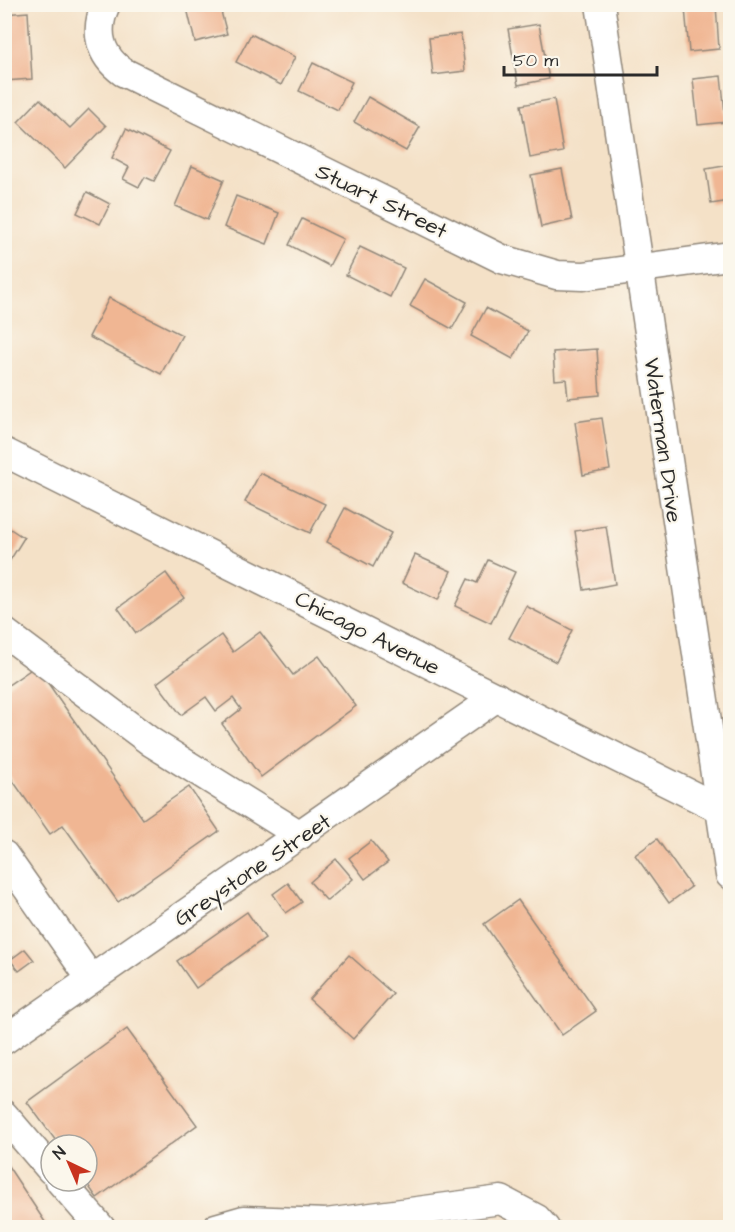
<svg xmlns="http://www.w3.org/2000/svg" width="735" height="1232" font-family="'Architects Daughter',sans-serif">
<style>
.building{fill:#f0b693}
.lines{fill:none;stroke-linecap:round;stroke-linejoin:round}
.minor-casing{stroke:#908679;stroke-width:31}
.minor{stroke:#fff;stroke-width:28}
.labels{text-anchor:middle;stroke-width:4.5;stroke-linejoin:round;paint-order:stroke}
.street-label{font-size:22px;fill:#2b2b2b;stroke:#fbf7ec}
</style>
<rect width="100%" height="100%" fill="#fbf7ec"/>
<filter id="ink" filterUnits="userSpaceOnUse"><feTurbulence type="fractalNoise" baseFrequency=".0167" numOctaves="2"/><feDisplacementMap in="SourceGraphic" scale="12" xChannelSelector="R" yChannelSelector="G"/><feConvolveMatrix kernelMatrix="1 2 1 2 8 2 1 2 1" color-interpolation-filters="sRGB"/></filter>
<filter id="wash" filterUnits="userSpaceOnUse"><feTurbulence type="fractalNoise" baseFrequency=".008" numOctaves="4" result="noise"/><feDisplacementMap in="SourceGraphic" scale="24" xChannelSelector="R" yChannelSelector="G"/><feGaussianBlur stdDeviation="1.35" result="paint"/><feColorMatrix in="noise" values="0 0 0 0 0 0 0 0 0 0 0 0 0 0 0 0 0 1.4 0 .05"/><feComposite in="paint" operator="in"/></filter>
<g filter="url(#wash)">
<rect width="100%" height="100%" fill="#f4e1c7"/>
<g id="blocks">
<g class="building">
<path d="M186 4H219L227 34 195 42Z"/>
<path d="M503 4H530V6L503 9Z"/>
<path d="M716 5 719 49 689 52 685 8Z"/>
<path d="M28 12 32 79 4 81V14Z"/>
<path d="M539 24 549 79 518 85 508 29Z"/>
<path d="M251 34 295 57 281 85 236 62Z"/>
<path d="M461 34 465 71 433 75 429 38Z"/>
<path d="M313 63 352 82 338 110 299 91Z"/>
<path d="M721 76 726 122 698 125 693 79Z"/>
<path d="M368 97 420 127 406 151 354 122Z"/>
<path d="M40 99 70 128 89 109 106 126 65 168 18 122Z"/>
<path d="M554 99 563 152 530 158 521 105Z"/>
<path d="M126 129 170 151 154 181 145 177 139 187 123 179 129 167 112 158Z"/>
<path d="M730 165V201L711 204 706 169Z"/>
<path d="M192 166 224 180 207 220 175 206Z"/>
<path d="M562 169 572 220 541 227 531 175Z"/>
<path d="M87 192 110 204 100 224 77 213Z"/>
<path d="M236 196 279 213 267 244 224 227Z"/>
<path d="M302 219 343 239 329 266 289 245Z"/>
<path d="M360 247 404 268 390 297 346 275Z"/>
<path d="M425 279 467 302 452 329 410 306Z"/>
<path d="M109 298 182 335 161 374 89 337Z"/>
<path d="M486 308 528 331 513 359 471 336Z"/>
<path d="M597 349 600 395 568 398 566 379 555 380 553 352Z"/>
<path d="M602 418 610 470 583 475 575 422Z"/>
<path d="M260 473 325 504 310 533 245 502Z"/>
<path d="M345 508 391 533 373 567 327 542Z"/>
<path d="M606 526 615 584 584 590 575 531Z"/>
<path d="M9 528 24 538 4 570V534Z"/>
<path d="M415 555 451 571 438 600 402 583Z"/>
<path d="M488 560 515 572 491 623 455 606 468 579 477 583Z"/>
<path d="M166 573 184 598 136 633 118 608Z"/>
<path d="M526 606 572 630 556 662 509 638Z"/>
<path d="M260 632 293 675 319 656 356 706 261 777 222 724 241 709 233 698 216 711 206 697 181 715 157 683 221 635 233 652Z"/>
<path d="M36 666 143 819 189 787 219 831 118 902 63 825 50 834 4 768V688Z"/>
<path d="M657 839 691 887 669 903 635 855Z"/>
<path d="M371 841 388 862 365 879 349 858Z"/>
<path d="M336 859 353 879 327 901 310 882Z"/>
<path d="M288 883 302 902 286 913 273 894Z"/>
<path d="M518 900 596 1011 562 1035 484 924Z"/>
<path d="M247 912 265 938 196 988 177 961Z"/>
<path d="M25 949 34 960 19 971 10 960Z"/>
<path d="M349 955 393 994 353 1039 309 999Z"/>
<path d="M127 1029 197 1125 97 1198 85 1181H87V1145H59L27 1102Z"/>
<path d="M4 1160 49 1228H4Z"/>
</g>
</g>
</g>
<g filter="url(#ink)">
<use href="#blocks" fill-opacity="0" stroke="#908679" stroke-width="1.5"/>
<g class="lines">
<g class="minor-casing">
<g id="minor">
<path d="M106 4C94 30 99 55 123 72L502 259 557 275 583 276 730 256"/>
<path d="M600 4 730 875"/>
<path d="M4 452 730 814"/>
<path d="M4 632 151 742 300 835"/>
<path d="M4 855 91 979"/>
<path d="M4 1040 497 697"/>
<path d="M4 1115 51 1170"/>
<path d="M60 1181 101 1228"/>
<path d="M216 1228 244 1220 326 1223 501 1200 537 1219 545 1228"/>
</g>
</g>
<use href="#minor" class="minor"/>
</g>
</g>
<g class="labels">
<g class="street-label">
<text transform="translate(382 200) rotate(26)" y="8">Stuart Street</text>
<text transform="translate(664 440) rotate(82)" y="8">Waterman Drive</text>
<text transform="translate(368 632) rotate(27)" y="8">Chicago Avenue</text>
<text transform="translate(252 869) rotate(-34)" y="8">Greystone Street</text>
</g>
</g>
<rect width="735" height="1232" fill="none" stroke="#fbf7ec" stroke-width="24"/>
<g transform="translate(69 1163) rotate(316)"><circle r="28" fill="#fbf7ec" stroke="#a8a59f" stroke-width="1.5"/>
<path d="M0-4.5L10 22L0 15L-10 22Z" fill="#c8321e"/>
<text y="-9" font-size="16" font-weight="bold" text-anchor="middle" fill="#2b2b2b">N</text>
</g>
<path d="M504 66v9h153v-9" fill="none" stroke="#2b2b2b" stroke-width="3"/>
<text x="513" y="66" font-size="18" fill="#2b2b2b" stroke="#fbf7ec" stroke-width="4.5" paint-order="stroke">50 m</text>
</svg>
